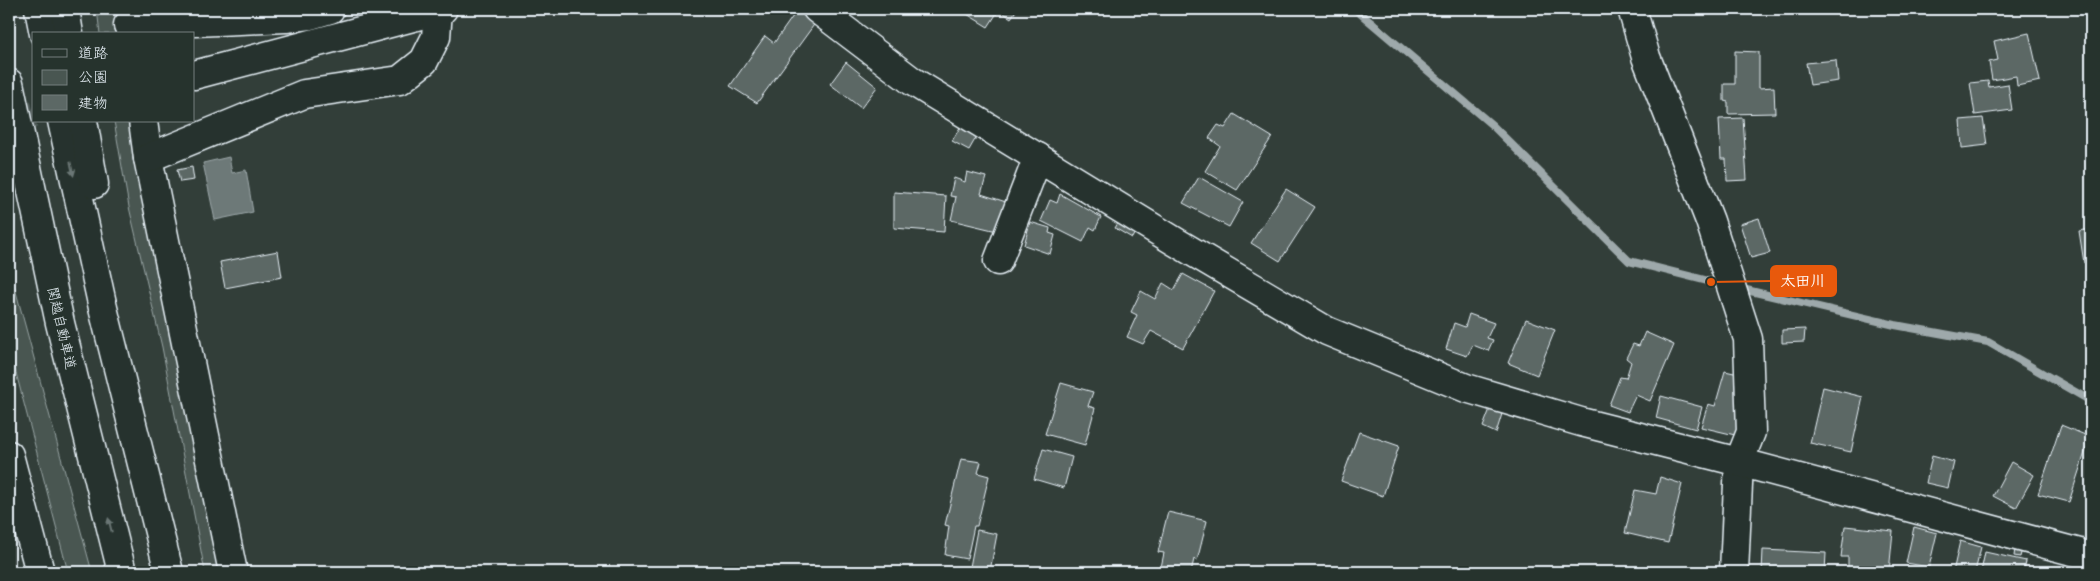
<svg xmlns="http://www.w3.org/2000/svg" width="2100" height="581" font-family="'Shantell Sans','Klee One',sans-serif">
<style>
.green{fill:#495651;stroke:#98a4a4}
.water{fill:#6d7978;stroke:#9ea9ab}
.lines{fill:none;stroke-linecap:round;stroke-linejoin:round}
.stream{stroke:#9ea9ab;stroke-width:8}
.building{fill:#5c6865;stroke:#e8f1f8}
.minor-tunnel{stroke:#4d5956;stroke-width:28;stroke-dasharray:28 14;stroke-linecap:butt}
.minor-casing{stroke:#e8f1f8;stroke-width:31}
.major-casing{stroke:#e8f1f8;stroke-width:31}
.highway-casing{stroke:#e8f1f8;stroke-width:31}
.minor{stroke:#26332d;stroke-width:28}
.major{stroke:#26332d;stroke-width:28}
.highway{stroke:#26332d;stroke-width:28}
.oneway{fill:#6a7674}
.labels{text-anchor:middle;stroke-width:4;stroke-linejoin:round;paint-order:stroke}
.street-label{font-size:14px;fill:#e8f1f8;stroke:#26332d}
.leader{fill:none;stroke:#e8590c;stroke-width:2}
.callout-dot{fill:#e8590c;stroke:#26332d;stroke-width:2}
.callout{fill:#e8590c;stroke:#e8590c;stroke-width:2}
.callout-label{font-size:15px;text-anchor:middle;font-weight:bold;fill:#fff}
</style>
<rect width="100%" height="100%" fill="#323e39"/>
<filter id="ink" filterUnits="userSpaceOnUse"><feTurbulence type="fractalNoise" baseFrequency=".02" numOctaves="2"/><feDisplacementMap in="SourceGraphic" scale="10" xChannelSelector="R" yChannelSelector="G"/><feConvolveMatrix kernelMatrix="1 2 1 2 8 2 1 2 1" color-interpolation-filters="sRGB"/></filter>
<g filter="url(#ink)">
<g class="green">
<path d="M97 9H114L117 34H100Z"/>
<path d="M114 121H129L222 572H205L162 347 129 207Z"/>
<path d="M9 266 92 572H68L9 346Z"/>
</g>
<path class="water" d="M229 157 232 173 246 170 253 212 215 220 203 163Z"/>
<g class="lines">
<g class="stream">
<path d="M1355 9 1492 125 1629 261 1724 285"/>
<path d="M1738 288 1895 325 1988 342 2091 401"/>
</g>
</g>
<g class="building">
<path d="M798 9 816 22 757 103 730 86 765 36 774 43Z"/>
<path d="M963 9H1017L1011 18 999 10 988 27 962 11Z"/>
<path d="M2029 33 2040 81 2017 86 2016 76 1992 80 1989 62 1998 60 1994 41Z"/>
<path d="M1735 51 1759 52V88L1774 87 1775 113 1728 114V102L1724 101V84H1735Z"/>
<path d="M1836 60 1838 81 1810 85 1806 63Z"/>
<path d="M846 62 877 87 861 108 830 84Z"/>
<path d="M1988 81 1989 87 2008 84 2012 110 1975 115 1970 83Z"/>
<path d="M1234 114 1272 137 1237 190 1205 171 1220 146 1209 138 1218 125 1225 128Z"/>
<path d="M1743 118 1747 180 1727 181 1726 159H1721L1719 119Z"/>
<path d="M1983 118 1987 145 1962 148 1960 120Z"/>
<path d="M965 119 981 129 969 150 952 141Z"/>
<path d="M192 167 194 180 180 182 177 170Z"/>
<path d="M967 172 986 177 981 194 1006 202 997 231 951 220 956 197 950 196 954 178 965 182Z"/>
<path d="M1199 177 1243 202 1229 227 1183 203Z"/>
<path d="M1286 189 1315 207 1280 261 1251 243Z"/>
<path d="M894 192 946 196 944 232 894 228Z"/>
<path d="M1060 194 1101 217 1095 230 1090 227 1083 242 1041 221 1050 200 1057 203Z"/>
<path d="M1123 215 1139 225 1132 238 1115 228Z"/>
<path d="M1759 218 1770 253 1751 258 1740 224Z"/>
<path d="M1030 222 1050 228 1049 233 1055 235 1050 254 1024 245Z"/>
<path d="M2091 229V262L2084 263 2079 231Z"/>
<path d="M278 251 282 277 225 288 220 262Z"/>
<path d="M1183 274 1214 291 1183 348 1151 331 1143 344 1127 337 1137 315 1131 312 1141 291 1155 299 1163 283 1174 290Z"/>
<path d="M1469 314 1494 323 1487 338 1493 340 1488 351 1473 345 1467 356 1446 349 1454 323 1465 327Z"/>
<path d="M2089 316H2091V342L2086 341Z"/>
<path d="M1526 319 1555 330 1537 375 1508 363Z"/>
<path d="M1805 329 1804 342 1782 343V330Z"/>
<path d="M1645 332 1674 345 1650 401 1636 395 1628 412 1609 405 1620 377 1626 378 1631 362 1626 358 1633 344 1639 346Z"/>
<path d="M1725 371 1752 377 1735 435 1701 427 1708 404 1715 406Z"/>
<path d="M1061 383 1093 392 1088 406 1095 408 1085 445 1045 434Z"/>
<path d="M1823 387 1863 397 1851 452 1810 443Z"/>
<path d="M1661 396 1702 407 1696 429 1656 418Z"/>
<path d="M1490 409 1502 414 1496 433 1483 427Z"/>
<path d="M2061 425 2090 437 2069 502 2038 494Z"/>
<path d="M1359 432 1399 446 1383 496 1341 481Z"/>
<path d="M1043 449 1072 457 1064 488 1034 479Z"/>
<path d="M1932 456 1954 462 1948 488 1926 483Z"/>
<path d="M961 459 981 462 978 473 989 476 977 526H974L967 559 945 555 949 526 945 525Z"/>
<path d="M2011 462 2034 475 2016 508 1993 496Z"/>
<path d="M1660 477 1682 484 1668 543 1625 533 1635 490 1656 494Z"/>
<path d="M1168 512 1207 521 1197 561 1194 559 1191 572H1160L1164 553 1158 552Z"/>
<path d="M1845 526 1893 531 1889 572H1848V557H1841Z"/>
<path d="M1914 527 1937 533 1929 567 1906 563Z"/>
<path d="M977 530 997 534 990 571 970 567Z"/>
<path d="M1960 541 1981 547 1975 572H1953Z"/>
<path d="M2016 543 2023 545 2020 557 2014 556Z"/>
<path d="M1763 550 1826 553 1825 572H1762Z"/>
<path d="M1985 552 2026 561 2024 572H1981Z"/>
</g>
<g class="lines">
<path class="minor-tunnel" d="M9 120 34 114"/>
<g class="minor-casing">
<g id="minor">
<path d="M1632 9 1646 57 1710 221 1748 339 1751 432 1739 462 1734 572"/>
<path d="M128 25 286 18 310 15 330 9"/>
<path d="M194 75 443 9"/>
<path d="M143 121 148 158 233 572"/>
<path d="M148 158 304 94 400 80 424 61 436 37 438 10"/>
<path d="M998 261 1038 157"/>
<path d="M9 455 40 572"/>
</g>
</g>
<g class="major-casing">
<path id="major" d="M817 9 912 81 1176 242 1327 331 1466 388 1581 422 1739 462 2091 556"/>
</g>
<g class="highway-casing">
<g id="highway">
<path d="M39 9 44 34"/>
<path d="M65 9 69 34"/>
<path d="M9 83 60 323 122 572"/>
<path d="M62 121 103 308 169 572"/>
<path d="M83 121 94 184"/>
</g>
</g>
<use href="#minor" class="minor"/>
<use href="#major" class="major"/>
<use href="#highway" class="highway"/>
</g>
<defs><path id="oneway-solid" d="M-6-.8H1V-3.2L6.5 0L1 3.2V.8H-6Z" transform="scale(1.25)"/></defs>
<g class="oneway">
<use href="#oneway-solid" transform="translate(72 169) rotate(77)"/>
<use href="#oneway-solid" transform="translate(110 525) rotate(-104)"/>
</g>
</g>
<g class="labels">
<g class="street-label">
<text transform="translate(62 328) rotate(77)" y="5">関越自動車道</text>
</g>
</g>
<path class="leader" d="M1711 282L1771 281"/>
<circle class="callout-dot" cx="1711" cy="282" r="5"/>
<rect class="callout" x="1771" y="266" width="65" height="30" rx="5"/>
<g class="callout-label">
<text x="1803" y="286">太田川</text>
</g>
<rect width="2100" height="581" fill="none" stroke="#26332d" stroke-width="30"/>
<rect x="15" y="15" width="2070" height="551" fill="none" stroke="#e8f1f8" stroke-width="2" filter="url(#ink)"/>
<rect x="32" y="32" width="162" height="90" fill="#26332d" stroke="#747f7e"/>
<rect x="42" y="49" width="25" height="8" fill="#26332d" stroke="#747f7e"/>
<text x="78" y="58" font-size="15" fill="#e8f1f8">道路</text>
<rect x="42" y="70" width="25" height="15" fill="#495651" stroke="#747f7e"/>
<text x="78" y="82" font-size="15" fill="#e8f1f8">公園</text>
<rect x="42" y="95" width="25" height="15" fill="#5c6865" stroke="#747f7e"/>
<text x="78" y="108" font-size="15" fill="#e8f1f8">建物</text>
</svg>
